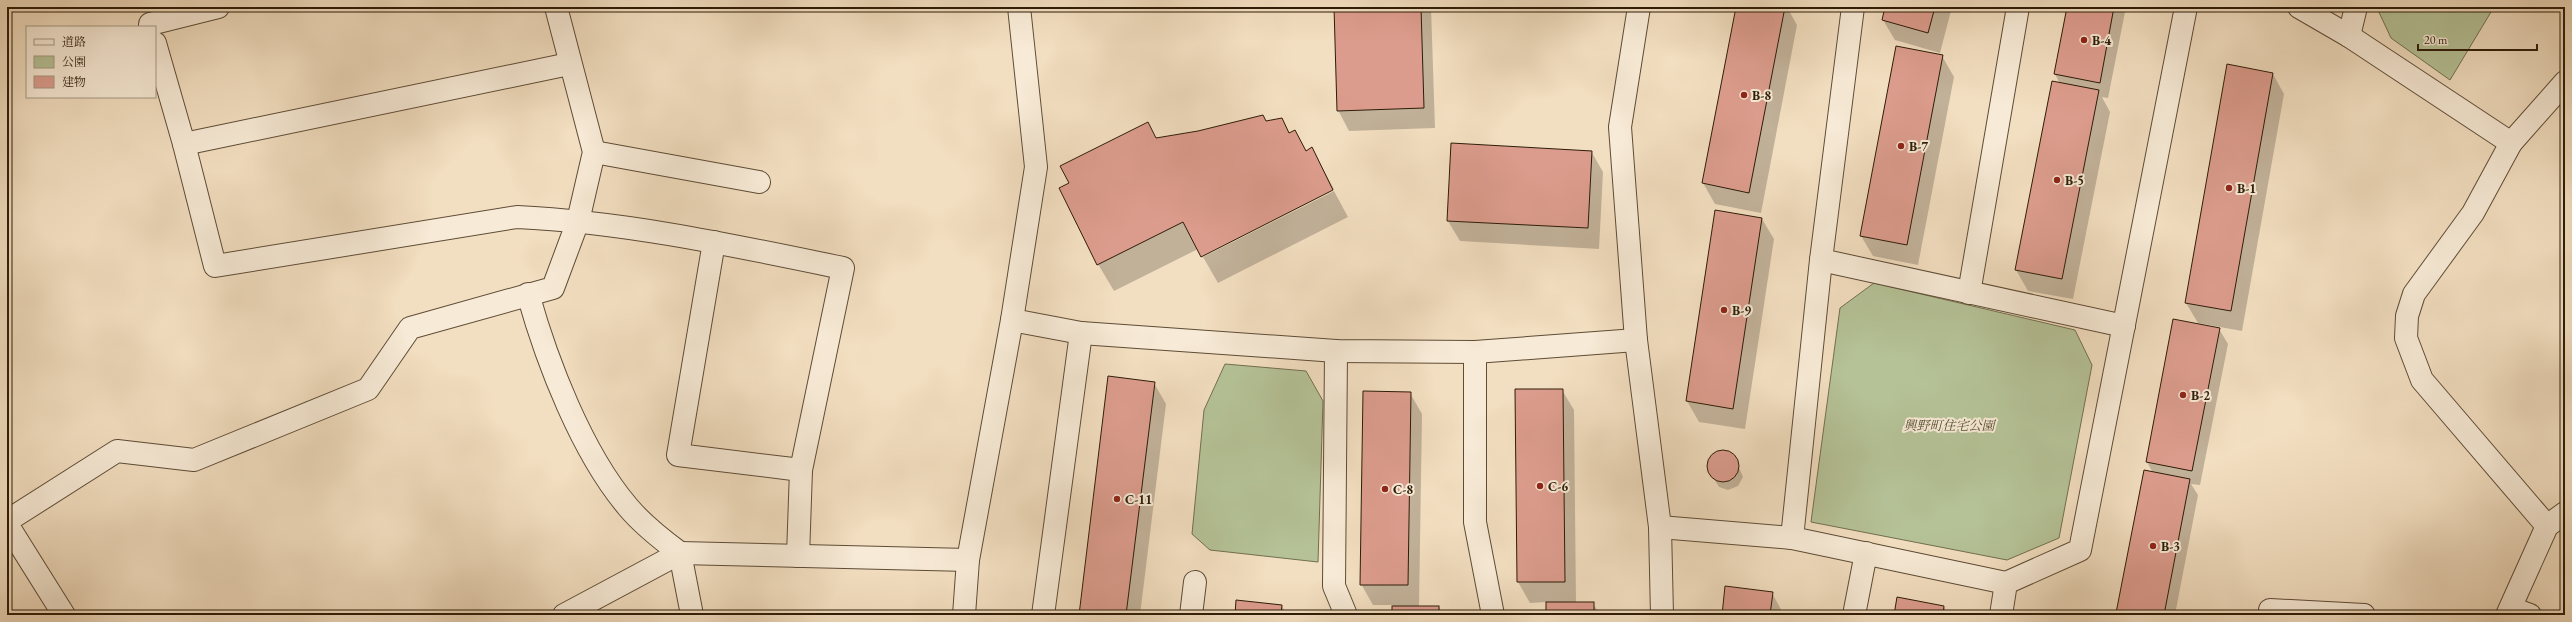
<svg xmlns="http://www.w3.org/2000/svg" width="2572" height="622" font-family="'EB Garamond','Noto Serif JP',serif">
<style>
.green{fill:#b5c297;stroke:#716f50}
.shadow{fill:#0003}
.building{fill:#dc9c8d;stroke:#2d1c08}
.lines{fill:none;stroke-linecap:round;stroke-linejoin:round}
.minor-casing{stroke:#5e4c36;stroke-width:24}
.minor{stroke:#f7ead6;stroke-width:22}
.poi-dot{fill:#8f2418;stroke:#f7ead6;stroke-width:1.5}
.labels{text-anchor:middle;stroke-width:4;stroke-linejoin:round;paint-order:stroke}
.poi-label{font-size:13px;font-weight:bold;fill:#2d1c08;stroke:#f7ead6;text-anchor:start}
.park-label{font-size:13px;font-style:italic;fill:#564e33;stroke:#f7ead6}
</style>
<rect width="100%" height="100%" fill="#f2dec0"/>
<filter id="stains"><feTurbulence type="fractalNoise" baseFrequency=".005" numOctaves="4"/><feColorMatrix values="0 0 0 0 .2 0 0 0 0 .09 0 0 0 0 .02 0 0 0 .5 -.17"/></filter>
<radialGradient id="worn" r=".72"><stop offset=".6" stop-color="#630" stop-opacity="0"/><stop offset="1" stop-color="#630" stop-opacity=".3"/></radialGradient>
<g class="green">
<path d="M2494 7 2450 80 2391 38 2377 8Z"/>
<path d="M1874 283 2075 330 2092 365 2059 538 2007 560 1811 522 1840 308Z"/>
<path d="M1225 364 1306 371 1323 401 1318 562 1210 550 1192 534 1204 410Z"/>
</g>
<g class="shadow">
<path d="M1335 7H1431L1435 128 1349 131 1338 110Z"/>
<path d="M1737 7H1787L1797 25 1761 213 1715 204 1703 183Z"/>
<path d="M1886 7H1952L1940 53 1895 40 1883 20Z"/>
<path d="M2068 7H2126L2108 98 2102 97 2110 112 2073 299 2028 291 2016 270 2060 84 2055 74Z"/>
<path d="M1942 56 1954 77 1918 265 1873 256 1861 236Z"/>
<path d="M2273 74 2284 94 2242 331 2198 323 2186 303Z"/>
<path d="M1282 119 1290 134 1294 131 1306 151 1312 149 1334 189 1202 255 1198 249 1114 291 1098 264 1070 183 1148 124 1156 139Z"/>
<path d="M1591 151 1603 172 1599 249 1460 241 1448 221Z"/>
<path d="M1334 191 1348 217 1218 283 1203 257Z"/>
<path d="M1762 219 1774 239 1745 429 1699 422 1687 401Z"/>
<path d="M2219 329 2228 344 2200 485 2191 484 2198 495 2175 615H2119L2117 613 2153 473 2147 462Z"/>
<path d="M1154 383 1166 404 1140 615H1080Z"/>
<path d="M1516 390H1562L1574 410 1576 603H1593L1600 615H1547V602L1530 603 1518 582Z"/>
<path d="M1410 393 1422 414 1419 607H1439L1443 615H1393V605H1373L1361 584Z"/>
<path d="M1718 451 1728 452 1737 463 1743 477 1738 486 1728 490 1719 487 1714 479 1707 466 1710 457Z"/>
<path d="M1772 593 1784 615H1723Z"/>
<path d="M1282 606 1287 615H1236Z"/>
<path d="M1944 607 1949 615H1895Z"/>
</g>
<g class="building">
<path d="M1334 7H1421L1424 108 1337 111Z"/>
<path d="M1736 7H1785L1749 193 1702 183Z"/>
<path d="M1885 7H1935L1928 33 1882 20Z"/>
<path d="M2067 7H2114L2100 83 2054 74Z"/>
<path d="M1896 46 1943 55 1907 245 1860 236Z"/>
<path d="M2227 64 2273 73 2231 311 2185 303Z"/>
<path d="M2052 81 2099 90 2062 279 2015 270Z"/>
<path d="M1263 115 1266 121 1282 118 1289 133 1295 130 1306 151 1312 147 1333 190 1201 257 1183 222 1097 265 1059 188 1069 183 1060 166 1148 122 1156 138 1198 131Z"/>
<path d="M1451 143 1592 151 1588 228 1447 221Z"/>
<path d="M1715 210 1762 218 1733 409 1686 401Z"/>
<path d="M2173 319 2220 328 2192 471 2146 462Z"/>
<path d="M1108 376 1155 382 1126 615H1079Z"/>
<path d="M1515 389H1563L1565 582H1517Z"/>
<path d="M1363 391 1411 392 1408 585H1360Z"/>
<circle cx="1723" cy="466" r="16"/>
<path d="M2144 470 2190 479 2164 615 2116 613Z"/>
<path d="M1725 586 1773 592 1770 615H1722Z"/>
<path d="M1897 597 1944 606 1943 615H1894Z"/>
<path d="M1236 600 1282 605 1281 615H1235Z"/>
<rect x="1546" y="602" width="48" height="13"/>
<rect x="1392" y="606" width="47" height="9"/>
</g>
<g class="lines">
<g class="minor-casing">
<g id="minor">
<path d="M1639 7 1620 127 1636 340 1660 527 1662 615"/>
<path d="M2299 7 2349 36 2511 143"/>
<path d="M150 27V24L218 7"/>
<path d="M2349 36 2356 7"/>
<path d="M155 43 184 144"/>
<path d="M569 64 184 144 215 266 517 217C626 222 736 246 843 268L801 470 798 556"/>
<path d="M594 152 759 182"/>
<path d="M714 242 678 455 801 470"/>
<path d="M1821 260 2124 326"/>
<path d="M1969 293 2018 7"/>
<path d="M528 294C547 362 582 453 628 507 643 525 661 539 680 553L692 615"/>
<path d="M1012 320 1081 333 1336 351 1475 352 1636 340"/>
<path d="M1336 351 1334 586 1346 615"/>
<path d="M1475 352V522L1493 615"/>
<path d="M7 521 117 451 194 460 368 389 410 328 553 288 578 221 594 152 556 7"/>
<path d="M7 524 64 615"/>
<path d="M2547 526 2422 380 2406 338 2407 316 2414 294 2473 213 2511 143 2565 82"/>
<path d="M1660 527 1792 538 2006 583 2080 550 2186 7"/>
<path d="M1792 538 1821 260 1853 7"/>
<path d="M2511 608 2530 615"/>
<path d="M2270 610 2364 615"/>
<path d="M564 615 680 553 968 560"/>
<path d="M964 615 968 560 1012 320 1036 167 1019 7"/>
<path d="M1043 615 1081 333"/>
<path d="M1191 615 1195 582"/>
<path d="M1854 615 1866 553"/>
<path d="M2001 615 2006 583"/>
<path d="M2507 615 2547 526 2565 513"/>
</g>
</g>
<use href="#minor" class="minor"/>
</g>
<g class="poi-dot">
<circle cx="2084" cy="40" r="4"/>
<circle cx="1744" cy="95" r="4"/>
<circle cx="1901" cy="146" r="4"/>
<circle cx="2057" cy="180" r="4"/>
<circle cx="2229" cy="188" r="4"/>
<circle cx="1724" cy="310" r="4"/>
<circle cx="2183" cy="395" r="4"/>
<circle cx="1540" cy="486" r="4"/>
<circle cx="1385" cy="489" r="4"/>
<circle cx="1117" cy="499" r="4"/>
<circle cx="2153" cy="546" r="4"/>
</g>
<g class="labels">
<g class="poi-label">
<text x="2092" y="45">B-4</text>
<text x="1752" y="100">B-8</text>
<text x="1909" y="151">B-7</text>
<text x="2065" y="185">B-5</text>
<text x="2237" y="193">B-1</text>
<text x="1732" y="315">B-9</text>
<text x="2191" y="400">B-2</text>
<text x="1548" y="491">C-6</text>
<text x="1393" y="494">C-8</text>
<text x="1125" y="504">C-11</text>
<text x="2161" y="551">B-3</text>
</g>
<g class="park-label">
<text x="1949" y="430">興野町住宅公園</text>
</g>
</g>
<rect width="2572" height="622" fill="none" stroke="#f2dec0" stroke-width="24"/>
<rect x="8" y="8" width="2556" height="606" fill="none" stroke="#2d1c08" stroke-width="2"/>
<rect x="12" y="12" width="2548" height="598" fill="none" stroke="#2d1c08"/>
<rect x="26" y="26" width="130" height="72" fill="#f7ead6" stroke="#a69884"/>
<rect x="34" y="39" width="20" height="6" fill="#f7ead6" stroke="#a69884"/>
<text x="62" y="46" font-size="12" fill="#2d1c08">道路</text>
<rect x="34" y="56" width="20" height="12" fill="#b5c297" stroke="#a69884"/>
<text x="62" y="66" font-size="12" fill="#2d1c08">公園</text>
<rect x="34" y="76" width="20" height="12" fill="#dc9c8d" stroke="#a69884"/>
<text x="62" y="86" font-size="12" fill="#2d1c08">建物</text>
<path d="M2418 44v6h119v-6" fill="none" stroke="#2d1c08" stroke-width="2"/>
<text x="2424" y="44" font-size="12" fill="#2d1c08" stroke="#f7ead6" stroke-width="3" paint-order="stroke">20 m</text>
<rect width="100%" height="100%" filter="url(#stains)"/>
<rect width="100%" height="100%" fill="url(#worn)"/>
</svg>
